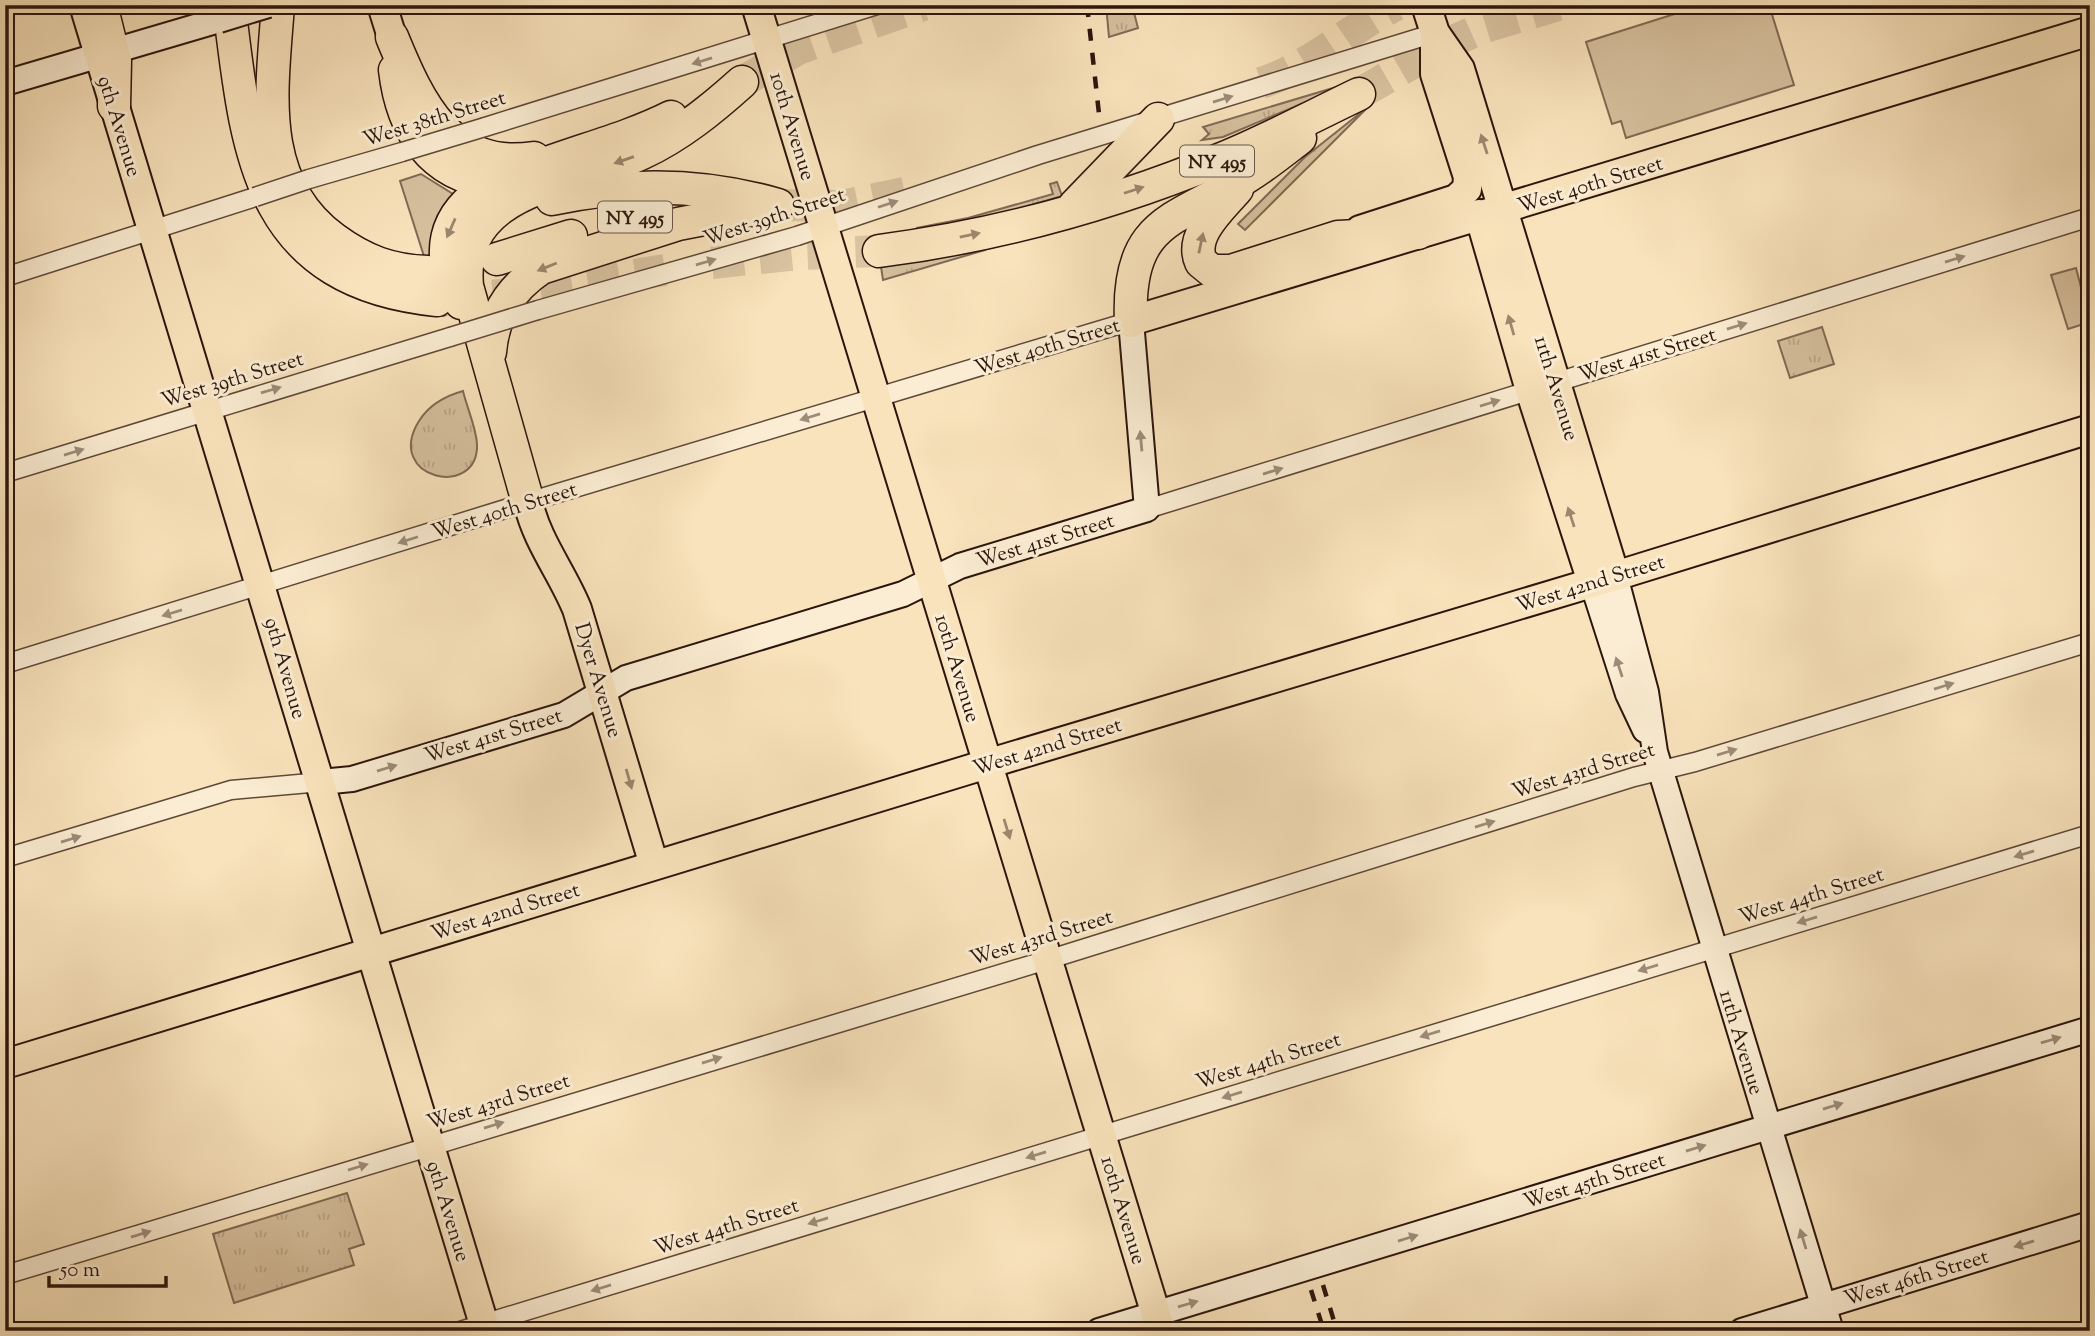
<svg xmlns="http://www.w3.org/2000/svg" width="2095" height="1336" font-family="'Sorts Mill Goudy',serif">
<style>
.grass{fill:url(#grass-tufts);stroke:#806a55;stroke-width:2}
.garden{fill:#d6c09e;stroke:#806a55;stroke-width:2}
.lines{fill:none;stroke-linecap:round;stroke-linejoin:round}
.highway-tunnel{stroke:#dac4a2;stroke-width:32;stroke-dasharray:32 16;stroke-linecap:butt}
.street-casing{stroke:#5e4838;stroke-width:21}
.secondary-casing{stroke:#2b150c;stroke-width:28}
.primary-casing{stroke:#2b150c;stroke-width:32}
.highway-casing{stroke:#2b150c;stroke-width:35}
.street{stroke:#fbedd3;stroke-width:18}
.secondary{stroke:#fbedd3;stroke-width:24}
.primary{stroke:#f9e3bc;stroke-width:28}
.highway{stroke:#f9e3bc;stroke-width:32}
.rail{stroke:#2b150c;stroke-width:4.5;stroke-dasharray:12 12;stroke-linecap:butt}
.street-bridge-casing{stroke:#5e4838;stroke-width:21;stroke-linecap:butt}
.secondary-bridge-casing{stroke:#2b150c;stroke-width:28;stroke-linecap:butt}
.street-bridge{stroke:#fbedd3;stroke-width:18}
.secondary-bridge{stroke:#fbedd3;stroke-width:24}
.oneway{fill:#9d8c79}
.oneway2{fill:#9c866d}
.labels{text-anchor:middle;stroke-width:6;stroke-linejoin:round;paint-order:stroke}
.shield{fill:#fbedd3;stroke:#695648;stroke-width:2}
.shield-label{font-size:19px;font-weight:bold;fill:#2b150c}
.street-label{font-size:21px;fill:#2b150c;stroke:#fbedd3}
</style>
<defs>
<pattern id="grass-tufts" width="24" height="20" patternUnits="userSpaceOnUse" patternTransform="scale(1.75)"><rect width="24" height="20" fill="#d6c09e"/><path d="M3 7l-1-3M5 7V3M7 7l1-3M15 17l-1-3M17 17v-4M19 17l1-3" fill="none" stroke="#b8a487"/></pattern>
</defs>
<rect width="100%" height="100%" fill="#f9e3bc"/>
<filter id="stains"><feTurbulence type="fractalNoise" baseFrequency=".00286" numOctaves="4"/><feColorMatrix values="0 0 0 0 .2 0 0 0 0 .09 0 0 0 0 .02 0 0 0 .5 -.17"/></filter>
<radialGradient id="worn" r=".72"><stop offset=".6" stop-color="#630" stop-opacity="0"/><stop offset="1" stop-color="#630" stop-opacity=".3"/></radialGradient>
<g class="grass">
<path d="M1106 5H1132L1138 28 1109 37Z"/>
<path d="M1353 82 1223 137 1202 140 1209 134 1203 127Z"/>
<path d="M1369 106 1245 230 1238 224 1305 157Z"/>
<path d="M1057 182 1062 196 998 215 915 233 917 228 968 218 1053 194 1050 184Z"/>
<path d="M984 242 985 250 883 280 880 260Z"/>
<path d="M1822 327 1834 364 1790 378 1778 341Z"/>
<path d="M463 391C467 408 476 427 477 444 479 500 383 479 419 421 429 405 445 396 463 391Z"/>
<path d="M347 1193 364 1244 349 1249 354 1265 234 1303 213 1234Z"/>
</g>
<g class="garden">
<path d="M1703 5H1769L1794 85 1626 138 1621 121 1612 124 1586 42Z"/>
<path d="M421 174 453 194 442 303 446 315 443 316 400 181Z"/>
<path d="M2076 268 2090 322 2068 329 2051 275Z"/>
</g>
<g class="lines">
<g class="highway-tunnel">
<path d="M742 82 798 49 923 5"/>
<path d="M1261 83C1311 67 1350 28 1396 5"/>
<path d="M1359 94 1440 47 1482 28 1558 5"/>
<path d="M778 205 842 206 914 191"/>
<path d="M712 263 799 254 879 251"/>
<path d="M445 300 523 293 665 270"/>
</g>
<g class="street-casing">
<g id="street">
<path d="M485 127 877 5"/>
<path d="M309 179 402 152"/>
<path d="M5 277 255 197"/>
<path d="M538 310 797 236 1038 155 1435 33"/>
<path d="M5 473 450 337"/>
<path d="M1147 509 2090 217"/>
<path d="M5 664 528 502 1131 321"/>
<path d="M5 858 231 790 321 782"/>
<path d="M5 1275 1047 960 1634 777 1695 762 2090 642"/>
<path d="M460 1331 2090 834"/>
</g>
</g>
<g class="secondary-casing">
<g id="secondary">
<path d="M5 83 219 20"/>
<path d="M1615 576 1646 692 1655 752 1831 1331"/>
<path d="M1592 582 1628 694 1645 730"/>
<path d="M321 782 352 779 564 715 626 678 903 594 960 566 1147 509 1131 321"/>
<path d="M1099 1331 2090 1029"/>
<path d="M1742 1331 2090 1224"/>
</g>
</g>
<g class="primary-casing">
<g id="primary">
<path d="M84 5 486 1331"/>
<path d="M382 5 392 37"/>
<path d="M756 5 1161 1331"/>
<path d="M1426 5 1435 33 1460 69 1615 576"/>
<path d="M1479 214 1530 390 1592 582"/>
<path d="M1360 230 1456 199 1467 189 1468 177 1435 74V33"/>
<path d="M1131 321 2090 31"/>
<path d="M528 502C537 542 562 572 577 609L654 865"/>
<path d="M5 1064 987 764 1615 576 2090 429"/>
</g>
</g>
<g class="highway-casing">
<g id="highway">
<path d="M101 5 115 61 114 106"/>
<path d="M229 5C247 154 257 282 437 300"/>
<path d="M278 5C272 90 256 182 334 239 364 261 391 271 428 272"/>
<path d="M392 37C419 103 450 171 534 158"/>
<path d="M395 70C402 130 431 175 493 183"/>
<path d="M1237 189C1221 208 1189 235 1201 262L1212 271H1231L1338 237 1418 233"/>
<path d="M552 199C629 182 703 183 778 205"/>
<path d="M1075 205 1158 119"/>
<path d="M879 251C996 236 1115 203 1224 158 1270 139 1315 115 1359 94"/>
<path d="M497 259 571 236"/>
<path d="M461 303C435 255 441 214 491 185 503 178 518 175 531 169 577 151 627 139 671 117"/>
<path d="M1131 321C1126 217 1179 221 1248 176 1266 165 1283 151 1300 138"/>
<path d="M490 352C493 315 510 289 541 268L678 224 766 207"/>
<path d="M528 502 467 286C458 185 577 184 642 153 679 136 712 109 742 82"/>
</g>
</g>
<use href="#street" class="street"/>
<use href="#secondary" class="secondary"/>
<use href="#primary" class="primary"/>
<use href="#highway" class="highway"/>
<g class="rail">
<path d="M1087 5 1099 114"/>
<path d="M1323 1285 1337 1331"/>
<path d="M1311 1290 1324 1331"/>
</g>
<g class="street-bridge-casing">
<g id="street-bridge">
<path d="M402 152 485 127"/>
<path d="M255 197 309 179"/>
<path d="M450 337 538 310"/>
</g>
</g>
<g class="secondary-bridge-casing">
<path id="secondary-bridge" d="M219 20 268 5"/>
</g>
<use href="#street-bridge" class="street-bridge"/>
<use href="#secondary-bridge" class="secondary-bridge"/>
</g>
<defs><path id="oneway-solid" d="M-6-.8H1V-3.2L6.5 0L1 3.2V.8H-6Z" transform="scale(1.75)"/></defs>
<g class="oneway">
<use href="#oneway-solid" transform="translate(702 61) rotate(163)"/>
<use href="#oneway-solid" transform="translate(1223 99) rotate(-17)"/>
<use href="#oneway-solid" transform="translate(888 204) rotate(-18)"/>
<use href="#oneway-solid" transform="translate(1955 259) rotate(-17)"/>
<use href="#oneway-solid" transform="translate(706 262) rotate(-16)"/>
<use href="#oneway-solid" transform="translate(1737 326) rotate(-17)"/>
<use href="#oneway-solid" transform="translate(271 390) rotate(-16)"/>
<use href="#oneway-solid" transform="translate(1490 403) rotate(-17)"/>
<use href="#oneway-solid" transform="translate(810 417) rotate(163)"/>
<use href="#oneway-solid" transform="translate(1141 441) rotate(-95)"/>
<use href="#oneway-solid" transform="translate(74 452) rotate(-17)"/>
<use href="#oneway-solid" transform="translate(1273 471) rotate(-17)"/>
<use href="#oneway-solid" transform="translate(408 540) rotate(162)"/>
<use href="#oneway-solid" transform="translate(172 613) rotate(163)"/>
<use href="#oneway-solid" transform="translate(1619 667) rotate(-108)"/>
<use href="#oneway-solid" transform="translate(1944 686) rotate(-17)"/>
<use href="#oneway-solid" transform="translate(1727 752) rotate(-17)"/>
<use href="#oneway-solid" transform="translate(387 768) rotate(-17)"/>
<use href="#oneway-solid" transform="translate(1485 824) rotate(-17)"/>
<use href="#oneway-solid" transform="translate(71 839) rotate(-17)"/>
<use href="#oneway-solid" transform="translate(2024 854) rotate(163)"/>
<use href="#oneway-solid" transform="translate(1807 920) rotate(163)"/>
<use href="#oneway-solid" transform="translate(1648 968) rotate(163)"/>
<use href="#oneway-solid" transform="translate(1430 1034) rotate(163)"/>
<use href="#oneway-solid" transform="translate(2051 1040) rotate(-16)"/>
<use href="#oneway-solid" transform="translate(712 1060) rotate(-17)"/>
<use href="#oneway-solid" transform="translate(1232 1095) rotate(163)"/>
<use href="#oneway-solid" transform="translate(1833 1106) rotate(-17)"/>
<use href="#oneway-solid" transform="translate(494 1125) rotate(-17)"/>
<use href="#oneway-solid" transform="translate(1696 1148) rotate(-17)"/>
<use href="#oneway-solid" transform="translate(1036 1155) rotate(163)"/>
<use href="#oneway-solid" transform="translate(358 1167) rotate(-17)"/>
<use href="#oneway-solid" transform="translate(818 1221) rotate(163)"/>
<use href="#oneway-solid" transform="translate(141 1234) rotate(-17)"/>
<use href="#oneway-solid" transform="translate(1408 1238) rotate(-17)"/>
<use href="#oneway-solid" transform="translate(1803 1239) rotate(-107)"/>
<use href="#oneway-solid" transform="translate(2024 1244) rotate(163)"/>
<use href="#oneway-solid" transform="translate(601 1288) rotate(163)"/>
<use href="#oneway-solid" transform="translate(1188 1304) rotate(-16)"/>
</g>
<g class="oneway2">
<use href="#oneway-solid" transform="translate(1484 144) rotate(-108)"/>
<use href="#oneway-solid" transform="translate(624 160) rotate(161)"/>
<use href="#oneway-solid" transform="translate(1134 190) rotate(-18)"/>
<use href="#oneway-solid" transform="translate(451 228) rotate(114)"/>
<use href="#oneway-solid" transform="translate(970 235) rotate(-12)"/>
<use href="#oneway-solid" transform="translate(1201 243) rotate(-78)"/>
<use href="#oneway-solid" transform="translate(547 267) rotate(158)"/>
<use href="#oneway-solid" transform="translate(1511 325) rotate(-106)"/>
<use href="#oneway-solid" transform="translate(1571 517) rotate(-108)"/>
<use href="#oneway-solid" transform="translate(629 779) rotate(74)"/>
<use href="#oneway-solid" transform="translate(1007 829) rotate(73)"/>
</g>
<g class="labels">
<g class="shield">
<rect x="1180" y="145.5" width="74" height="31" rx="5"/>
<rect x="598" y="201.5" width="74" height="31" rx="5"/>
</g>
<g class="shield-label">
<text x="1217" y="168">NY 495</text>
<text x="635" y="224">NY 495</text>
</g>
<g class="street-label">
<text transform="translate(434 118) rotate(-17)" y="7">West 38th Street</text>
<text transform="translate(120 126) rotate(73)" y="7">9th Avenue</text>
<text transform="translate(793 126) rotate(73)" y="7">10th Avenue</text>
<text transform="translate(1590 184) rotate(-17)" y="7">West 40th Street</text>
<text transform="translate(774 216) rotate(-18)" y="7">West 39th Street</text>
<text transform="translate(1047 346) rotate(-17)" y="7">West 40th Street</text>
<text transform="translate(1647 354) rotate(-17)" y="7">West 41st Street</text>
<text transform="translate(232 379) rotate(-17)" y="7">West 39th Street</text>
<text transform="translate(1557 388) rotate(73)" y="7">11th Avenue</text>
<text transform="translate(504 510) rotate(-17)" y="7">West 40th Street</text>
<text transform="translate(1045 540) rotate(-17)" y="7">West 41st Street</text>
<text transform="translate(1590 583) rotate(-17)" y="7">West 42nd Street</text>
<text transform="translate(286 668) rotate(74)" y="7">9th Avenue</text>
<text transform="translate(958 668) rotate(73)" y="7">10th Avenue</text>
<text transform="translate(599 680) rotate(73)" y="7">Dyer Avenue</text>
<text transform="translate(493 735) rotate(-17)" y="7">West 41st Street</text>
<text transform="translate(1047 746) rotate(-17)" y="7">West 42nd Street</text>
<text transform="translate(1583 770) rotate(-17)" y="7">West 43rd Street</text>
<text transform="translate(1811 895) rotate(-17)" y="7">West 44th Street</text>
<text transform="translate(505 911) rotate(-17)" y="7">West 42nd Street</text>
<text transform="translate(1041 937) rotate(-17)" y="7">West 43rd Street</text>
<text transform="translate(1742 1042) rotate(73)" y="7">11th Avenue</text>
<text transform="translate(1268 1060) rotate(-17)" y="7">West 44th Street</text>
<text transform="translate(498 1101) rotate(-17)" y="7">West 43rd Street</text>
<text transform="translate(1594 1180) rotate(-17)" y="7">West 45th Street</text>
<text transform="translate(1124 1210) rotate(73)" y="7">10th Avenue</text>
<text transform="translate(449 1211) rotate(73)" y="7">9th Avenue</text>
<text transform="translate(726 1226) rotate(-17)" y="7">West 44th Street</text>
<text transform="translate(1916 1277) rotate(-17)" y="7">West 46th Street</text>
</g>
</g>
<rect width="2095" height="1336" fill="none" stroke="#f9e3bc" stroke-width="28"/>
<rect x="7" y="7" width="2081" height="1322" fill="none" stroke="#2b150c" stroke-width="3.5"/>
<rect x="14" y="14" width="2067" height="1308" fill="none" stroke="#2b150c" stroke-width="2"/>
<path d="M49 1276v10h117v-10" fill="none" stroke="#2b150c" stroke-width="3.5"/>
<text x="60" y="1276" font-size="21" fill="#2b150c" stroke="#fbedd3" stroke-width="5" paint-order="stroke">50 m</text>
<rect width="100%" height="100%" filter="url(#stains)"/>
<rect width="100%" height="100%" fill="url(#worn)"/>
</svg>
